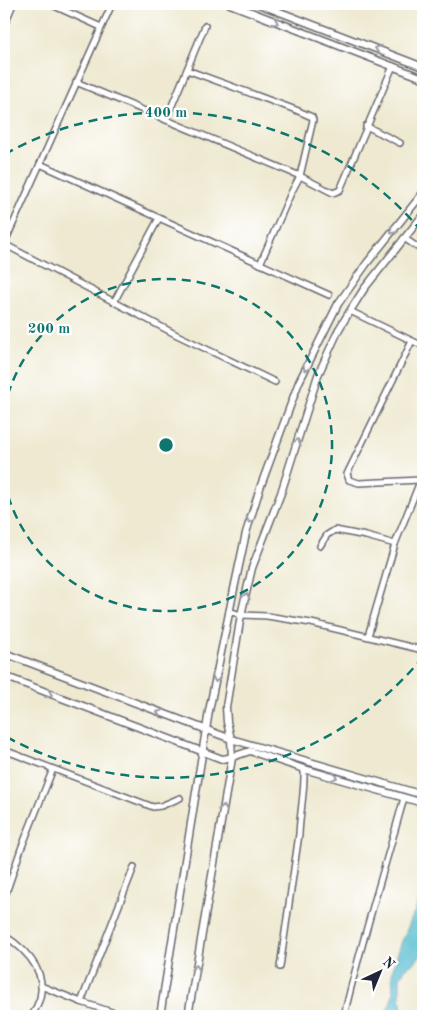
<svg xmlns="http://www.w3.org/2000/svg" width="427" height="1020" font-family="'Old Standard TT',serif">
<style>
.water{fill:#53bcd0;stroke:#3a6f86}
.lines{fill:none;stroke-linecap:round;stroke-linejoin:round}
.minor-casing{stroke:#69686f;stroke-width:8}
.tertiary-casing{stroke:#69686f;stroke-width:9}
.minor{stroke:#fff;stroke-width:5}
.tertiary{stroke:#fff;stroke-width:6}
.oneway{stroke:#9c9ca7}
.ring{fill:none;stroke:#0f766e;stroke-width:2.5;stroke-dasharray:9 6}
.centre{fill:#0f766e;stroke:#fff;stroke-width:2.5}
.ring-label{font-size:15px;text-anchor:middle;font-weight:bold;fill:#0f766e;stroke:#fff;stroke-width:4.5;stroke-linejoin:round;paint-order:stroke}
</style>
<rect width="100%" height="100%" fill="#fff"/>
<filter id="ink" filterUnits="userSpaceOnUse"><feTurbulence type="fractalNoise" baseFrequency=".02" numOctaves="2"/><feDisplacementMap in="SourceGraphic" scale="10" xChannelSelector="R" yChannelSelector="G"/><feConvolveMatrix kernelMatrix="1 2 1 2 8 2 1 2 1" color-interpolation-filters="sRGB"/></filter>
<filter id="wash" filterUnits="userSpaceOnUse"><feTurbulence type="fractalNoise" baseFrequency=".0096" numOctaves="4" result="noise"/><feDisplacementMap in="SourceGraphic" scale="20" xChannelSelector="R" yChannelSelector="G"/><feGaussianBlur stdDeviation="1.12" result="paint"/><feColorMatrix in="noise" values="0 0 0 0 0 0 0 0 0 0 0 0 0 0 0 0 0 1.4 0 .05"/><feComposite in="paint" operator="in"/></filter>
<g filter="url(#wash)">
<rect width="100%" height="100%" fill="#eee9d0"/>
<path class="water" d="M423 891V952L415 962 405 969 400 978V996L403 1016H384L390 1004 393 994 392 972 400 946Z"/>
</g>
<g filter="url(#ink)">
<g class="lines">
<g class="minor-casing">
<g id="minor">
<path d="M50 4 101 27"/>
<path d="M4 26 13 4"/>
<path d="M187 70 296 110 312 117 313 120 300 176 291 193 260 264"/>
<path d="M76 82 300 176 333 193 340 190 393 66"/>
<path d="M166 120 205 26"/>
<path d="M366 126 400 143"/>
<path d="M40 164 329 295"/>
<path d="M404 238 423 251"/>
<path d="M4 244 177 335 275 382"/>
<path d="M4 244 112 4"/>
<path d="M114 302 159 218"/>
<path d="M350 311 423 346"/>
<path d="M412 341 347 474 349 480 359 483 420 480"/>
<path d="M320 546 327 535 335 530 366 536 395 544"/>
<path d="M229 611 241 615 267 616 311 623 423 650"/>
<path d="M368 636 395 544 423 474"/>
<path d="M4 750 153 807 161 806 180 798"/>
<path d="M4 899 21 849 53 769"/>
<path d="M4 935C25 949 47 970 40 998 38 1004 35 1010 32 1016"/>
<path d="M280 967 299 834C300 812 305 791 304 769"/>
<path d="M41 986 81 1002 124 1016"/>
<path d="M81 1002 134 867"/>
<path d="M344 1016C361 942 384 871 404 798"/>
</g>
</g>
<g class="tertiary-casing">
<g id="tertiary">
<path d="M230 4 423 78"/>
<path d="M259 4 423 67"/>
<path d="M4 653 231 739 423 795"/>
<path d="M4 676 222 759C232 758 240 754 250 751L304 769 423 803"/>
<path d="M160 1016 209 711 234 589 246 533 260 488 299 382 338 304 367 263 423 193"/>
<path d="M188 1016 232 758 231 739 227 722 226 707 241 615 252 568 281 493 318 375 339 329 350 311 364 289 423 215"/>
</g>
</g>
<use href="#minor" class="minor"/>
<use href="#tertiary" class="tertiary"/>
</g>
<defs><path id="oneway-chevron" d="M-2-3.5L2.5 0L-2 3.5" fill="none" stroke-width="1.6" stroke-linecap="round" stroke-linejoin="round" transform="scale(1.25)"/></defs>
<g class="oneway">
<use href="#oneway-chevron" transform="translate(275 22) rotate(22)"/>
<use href="#oneway-chevron" transform="translate(378 49) rotate(-159)"/>
<use href="#oneway-chevron" transform="translate(393 231) rotate(129)"/>
<use href="#oneway-chevron" transform="translate(306 368) rotate(116)"/>
<use href="#oneway-chevron" transform="translate(297 442) rotate(-75)"/>
<use href="#oneway-chevron" transform="translate(250 520) rotate(107)"/>
<use href="#oneway-chevron" transform="translate(246 596) rotate(-77)"/>
<use href="#oneway-chevron" transform="translate(216 679) rotate(101)"/>
<use href="#oneway-chevron" transform="translate(49 694) rotate(21)"/>
<use href="#oneway-chevron" transform="translate(160 713) rotate(-160)"/>
<use href="#oneway-chevron" transform="translate(334 777) rotate(16)"/>
<use href="#oneway-chevron" transform="translate(223 808) rotate(-80)"/>
<use href="#oneway-chevron" transform="translate(196 968) rotate(-81)"/>
</g>
</g>
<g class="ring">
<path d="M4 409A166 166 0 1 1 4 481"/>
<path d="M423 657A333 333 0 0 1 5 736M5 154A333 333 0 0 1 423 233"/>
</g>
<circle cx="166" cy="445" r="8" class="centre"/>
<g class="ring-label">
<text x="166" y="117">400 m</text>
<text x="49" y="333">200 m</text>
</g>
<rect width="427" height="1020" fill="none" stroke="#fff" stroke-width="20"/>
<g transform="translate(380 972) rotate(44)" stroke="#ffffff" stroke-width="4" paint-order="stroke">
<path d="M0-4L9 19L0 12L-9 19Z" fill="#22223b"/>
<text y="-8" font-size="14" font-weight="bold" text-anchor="middle" fill="#22223b">N</text>
</g>
</svg>
